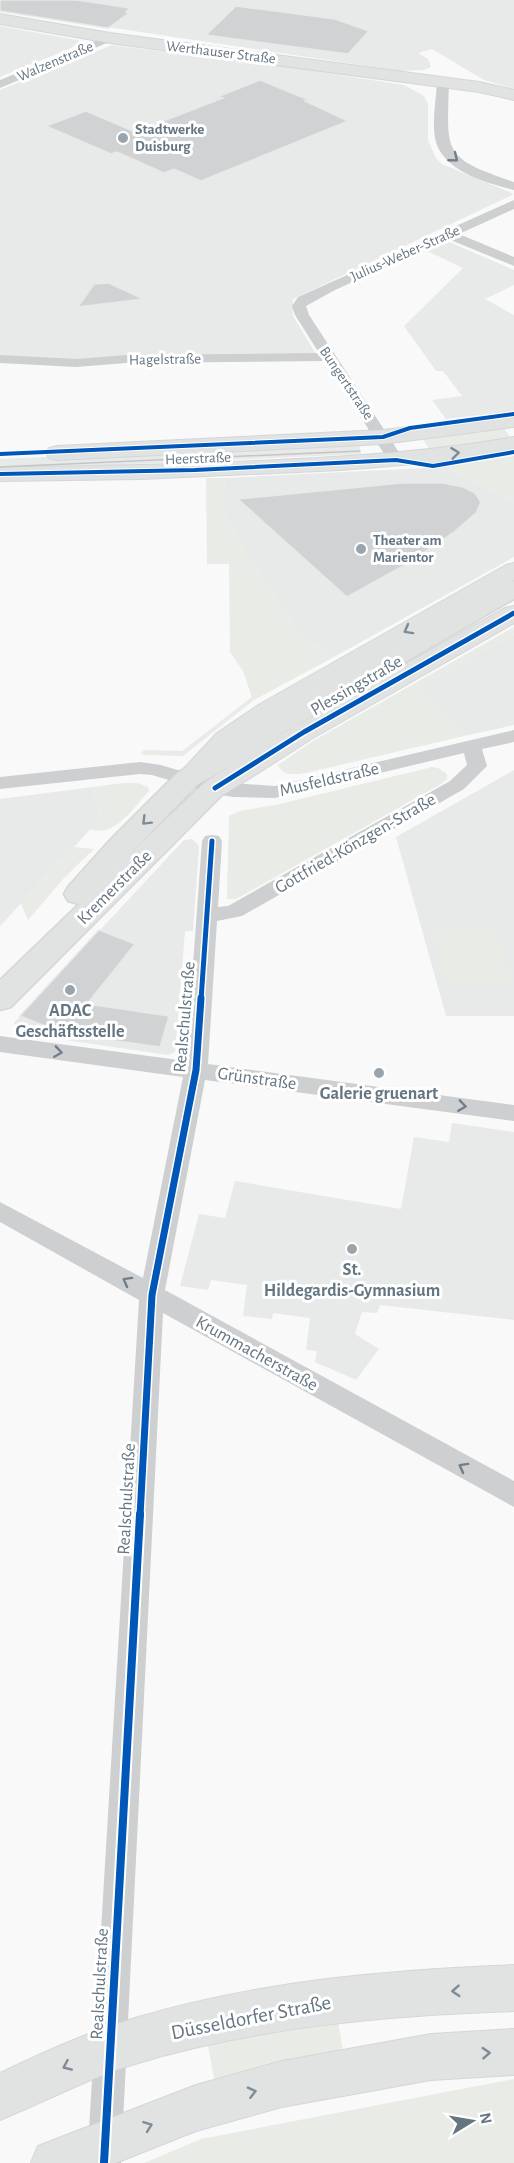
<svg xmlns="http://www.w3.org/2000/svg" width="514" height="2163" font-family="'Alegreya Sans',sans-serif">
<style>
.built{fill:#e8e9e9}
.green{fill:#e8ebe6}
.building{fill:#d0d2d3;stroke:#e8e8e8;stroke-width:1.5}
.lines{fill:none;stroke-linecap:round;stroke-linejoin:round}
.secondary-casing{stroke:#d5d6d7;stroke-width:2}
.primary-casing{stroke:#d5d6d7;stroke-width:3}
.highway-casing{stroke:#d5d6d6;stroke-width:3}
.street{fill:#cecfd0;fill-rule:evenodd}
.secondary{fill:#e1e2e2;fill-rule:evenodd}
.primary{fill:#e1e2e2;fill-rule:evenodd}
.highway{fill:#e1e2e2;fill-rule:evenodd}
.tram{stroke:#c3c5c6;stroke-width:1.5}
.cycleway-far3-casing{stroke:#fff;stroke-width:6}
.cycleway-far2-casing{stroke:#fff;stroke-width:8}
.cycleway-far1-casing{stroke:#fff;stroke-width:10}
.cycleway-casing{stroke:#fff;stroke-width:12}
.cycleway-far3{stroke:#0057b8;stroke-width:4}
.cycleway-far2{stroke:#0057b8;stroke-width:5}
.cycleway-far1{stroke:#0057b8;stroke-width:7}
.cycleway{stroke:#0057b8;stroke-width:8}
.oneway{stroke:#707f8b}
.oneway2{stroke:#7e8c96}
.poi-dot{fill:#99a4ac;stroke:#fff;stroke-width:2}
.labels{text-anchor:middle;stroke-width:6;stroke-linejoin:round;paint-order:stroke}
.far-street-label{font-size:15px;fill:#657683;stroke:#fff}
.far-poi-label{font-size:15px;font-weight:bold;fill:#657683;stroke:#fff;text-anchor:start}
.street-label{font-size:18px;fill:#657683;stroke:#fff}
.poi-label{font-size:18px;font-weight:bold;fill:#657683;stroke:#fff}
.near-street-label{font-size:21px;fill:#657683;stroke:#fff}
</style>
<rect width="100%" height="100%" fill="#f9f9f9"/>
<g class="built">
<path d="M0 0H514V89L484 80 432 49 418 53 428 59 431 67 424 70 401 71 0 11Z"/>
<path d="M0 26 77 40 80 42 69 49 0 77Z"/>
<path d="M112 45 295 68 404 85 424 96 428 104V140L436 158 442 164 514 194 293 299V316L316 354 76 362 0 357V90Z"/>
<path d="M449 242 514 270V285L485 299 514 315V411L446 419 432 400 462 396 443 371H436L404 326 463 268 427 251Z"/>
<path d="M359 443 361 454 0 470V459Z"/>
<path d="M444 467 514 501V557L334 657 300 635 241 544 225 515 223 498 225 478Z"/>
<path d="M514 634V725L464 736 419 687Z"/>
<path d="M514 770V1016H446L396 837Z"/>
<path d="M93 787 101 818 0 926V799Z"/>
<path d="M192 839 199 846 193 931H185L175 1052 168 1055 17 1033 14 1023 20 1016 184 840Z"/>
<path d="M452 1123 514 1132V1320L380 1305 377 1313 362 1312 355 1334 379 1349 356 1380 315 1362 317 1351 306 1350 310 1318 273 1313 272 1319 243 1316 247 1285 211 1280 208 1290 180 1286 199 1214 225 1218 235 1181 401 1209 414 1137 449 1142Z"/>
</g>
<g class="green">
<path d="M503 427 513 441 431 452 422 438Z"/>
<path d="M514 456V501L444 467Z"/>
<path d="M206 478H225L223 498 225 515 241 544 300 635 334 657 254 700 183 756 143 755 141 752 146 750 182 751 252 697 243 671 230 652 229 564H207Z"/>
<path d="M514 627V634L420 687 464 736 306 773C295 774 283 777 278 765L313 741Z"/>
<path d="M432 767 438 768 447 774V779L441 784 236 899H227L229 816 240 811 280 804Z"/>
<path d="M124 783H137L148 787 149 791C135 806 114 839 90 829L101 818 93 787Z"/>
<path d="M74 847 94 849 64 878 28 920 21 904Z"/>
<path d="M495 924 512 981 447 987 432 930Z"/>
<path d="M337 2015 344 2057 216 2089 207 2040Z"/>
<path d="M514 2079V2163H144L201 2139Z"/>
</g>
<g class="building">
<path d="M0 0H77L130 8 126 12 129 13 108 28 0 11Z"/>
<path d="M236 6 335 19 369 31 348 54 206 35Z"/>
<path d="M260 80 309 100 305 101 348 121 201 181 174 169 164 173 117 152 111 154 46 126 86 111 135 132 223 98 217 97Z"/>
<path d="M109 283 143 299 78 307 94 284Z"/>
<path d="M402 483H442L463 487 475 493 481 502 476 513 454 532 403 566 347 597 238 499Z"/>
<path d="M99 930 135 944 87 1004 169 1016 160 1047 66 1034 20 1016Z"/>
</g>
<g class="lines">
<g class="secondary-casing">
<g id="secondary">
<path d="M0 14 110 33 479 82 514 90V100L479 92 110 43 0 24Z"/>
<path d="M514 415V427L383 444 57 460 49 458 46 453 49 448 57 446 383 430Z"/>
<path d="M514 437V451L428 463 341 470 141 479 0 481V467C93 467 185 464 278 460 357 456 436 451 514 437Z"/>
<path d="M514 563V580L278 716 235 745 197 785 187 787 177 785 174 779 217 733 260 704 506 565Z"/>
<path d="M514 606V623L313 738 225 794 215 797 205 794 201 788 205 782 295 726 505 608Z"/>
<path d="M514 1965V2011C386 2015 258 2027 135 2064 88 2078 45 2102 0 2120V2073C44 2052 88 2032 135 2018 259 1981 386 1970 514 1965Z"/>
<path d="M514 2029V2075L431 2080 282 2107 196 2131 116 2163H31L38 2146 196 2085 282 2061 431 2034Z"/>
</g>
</g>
<g class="primary-casing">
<path id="primary" d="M187 770 197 773 201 779 197 785 129 855 205 782 215 779 225 782 229 788 11 1007 0 1010V980L79 904 68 901 64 894 68 887 110 840 177 773Z"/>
</g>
<g class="highway-casing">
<path id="highway" d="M514 581V599L286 731 254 753 197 785 187 788 177 785 173 779 177 773 234 741 266 719 505 584Z"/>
</g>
<g class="street">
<path d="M110 35 114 36V40L0 88V80Z"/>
<path d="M443 78 449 82C447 154 442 157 514 182V190C487 183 441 171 435 138 432 121 436 100 437 82Z"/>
<path d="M514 200V209L459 234 514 257V266L448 239 335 290 306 306 309 315 404 460 402 463H390L325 361 127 363 76 367 0 363V355L76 359 127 355 319 353 295 315 292 306 298 297Z"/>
<path d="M514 730V742L482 749 487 766 464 789 242 916 217 921 208 1064 514 1105V1121L205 1080 165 1290 514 1481V1507L163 1313 121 2163H87L139 1300 0 1222V1202L143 1278 183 1077 0 1052V1036L186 1061 202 841 205 836 212 835 219 836 222 841 218 907 228 906 450 781 467 765 464 753 275 798 233 797 215 794 152 775 140 774 0 789V777L140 762 161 765 217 782 275 786Z"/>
</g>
<use href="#secondary" class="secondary"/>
<use href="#primary" class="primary"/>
<use href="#highway" class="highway"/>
<path class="tram" d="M0 467 360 451"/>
<g class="cycleway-far3-casing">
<g id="cycleway-far3">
<path d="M0 454 383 437 410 428 514 414"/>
<path d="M0 474 195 470 396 460 433 466 514 452"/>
</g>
</g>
<g class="cycleway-far2-casing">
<g id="cycleway-far2">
<path d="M215 788 304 732 514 613"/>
<path d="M201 1000 212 841"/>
</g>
</g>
<g class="cycleway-far1-casing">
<path id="cycleway-far1" d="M140 1516 152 1295 196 1070 201 998"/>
</g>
<g class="cycleway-casing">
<path id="cycleway" d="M104 2163 140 1514"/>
</g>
<use href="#cycleway-far3" class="cycleway-far3"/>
<use href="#cycleway-far2" class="cycleway-far2"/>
<use href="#cycleway-far1" class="cycleway-far1"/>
<use href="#cycleway" class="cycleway"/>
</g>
<defs><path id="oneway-chevron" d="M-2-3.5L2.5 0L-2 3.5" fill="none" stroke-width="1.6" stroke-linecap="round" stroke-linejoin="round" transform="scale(1.5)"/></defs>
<g class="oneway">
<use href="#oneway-chevron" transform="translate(454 158) rotate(39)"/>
<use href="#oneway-chevron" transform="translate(58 1052) rotate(8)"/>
<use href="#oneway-chevron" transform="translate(462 1106) rotate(8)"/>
<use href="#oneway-chevron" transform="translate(127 1281) rotate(-151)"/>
<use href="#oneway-chevron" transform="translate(463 1467) rotate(-151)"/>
</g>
<g class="oneway2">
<use href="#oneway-chevron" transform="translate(455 453) rotate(-7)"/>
<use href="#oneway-chevron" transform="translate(408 630) rotate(151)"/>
<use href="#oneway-chevron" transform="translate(146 821) rotate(135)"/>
<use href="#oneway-chevron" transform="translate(456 1991) rotate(176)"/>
<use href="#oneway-chevron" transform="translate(486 2053) rotate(-4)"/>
<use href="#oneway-chevron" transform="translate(67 2066) rotate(156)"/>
<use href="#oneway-chevron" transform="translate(252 2092) rotate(-14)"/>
<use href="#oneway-chevron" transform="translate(148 2126) rotate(-20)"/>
</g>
<g class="poi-dot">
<circle cx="123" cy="138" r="6"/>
<circle cx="361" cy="549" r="6"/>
<circle cx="70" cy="990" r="6"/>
<circle cx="379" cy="1073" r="6"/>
<circle cx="352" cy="1249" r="6"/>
</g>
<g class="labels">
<g class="far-street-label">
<text transform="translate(221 52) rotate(7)" y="5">Werthauser Straße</text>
<text transform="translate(55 61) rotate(-23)" y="5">Walzenstraße</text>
<text transform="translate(405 253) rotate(-24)" y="5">Julius-Weber-Straße</text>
<text transform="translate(165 359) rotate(-1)" y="5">Hagelstraße</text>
<text transform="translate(347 383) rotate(56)" y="5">Bungertstraße</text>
<text transform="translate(198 458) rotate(-2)" y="5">Heerstraße</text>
</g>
<g class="far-poi-label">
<text x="135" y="134">Stadtwerke<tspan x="135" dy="17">Duisburg</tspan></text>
<text x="373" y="545">Theater am<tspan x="373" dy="17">Marientor</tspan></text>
</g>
<g class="street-label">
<text transform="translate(356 685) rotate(-30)" y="6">Plessingstraße</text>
<text transform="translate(329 779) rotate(-13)" y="6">Musfeldstraße</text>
<text transform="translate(355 843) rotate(-30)" y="6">Gottfried-Könzgen-Straße</text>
<text transform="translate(114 887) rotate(-45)" y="6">Kremerstraße</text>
<text transform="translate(184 1017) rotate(-85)" y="6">Realschulstraße</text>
<text transform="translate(257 1078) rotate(8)" y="6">Grünstraße</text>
<text transform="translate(257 1353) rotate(29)" y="6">Krummacherstraße</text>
<text transform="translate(126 1499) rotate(-87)" y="6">Realschulstraße</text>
<text transform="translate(99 1984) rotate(-87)" y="6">Realschulstraße</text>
</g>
<g class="poi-label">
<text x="70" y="1016">ADAC<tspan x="70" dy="21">Geschäftsstelle</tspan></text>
<text x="379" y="1099">Galerie gruenart</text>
<text x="352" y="1275">St.<tspan x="352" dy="21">Hildegardis-Gymnasium</tspan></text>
</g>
<g class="near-street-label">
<text transform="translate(251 2017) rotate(-11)" y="7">Düsseldorfer Straße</text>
</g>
</g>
<g transform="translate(472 2121) rotate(79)" stroke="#ffffff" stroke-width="4.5" paint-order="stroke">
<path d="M0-4.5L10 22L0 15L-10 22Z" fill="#657683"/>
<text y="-9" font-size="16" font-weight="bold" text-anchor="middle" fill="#657683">N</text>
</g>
</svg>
